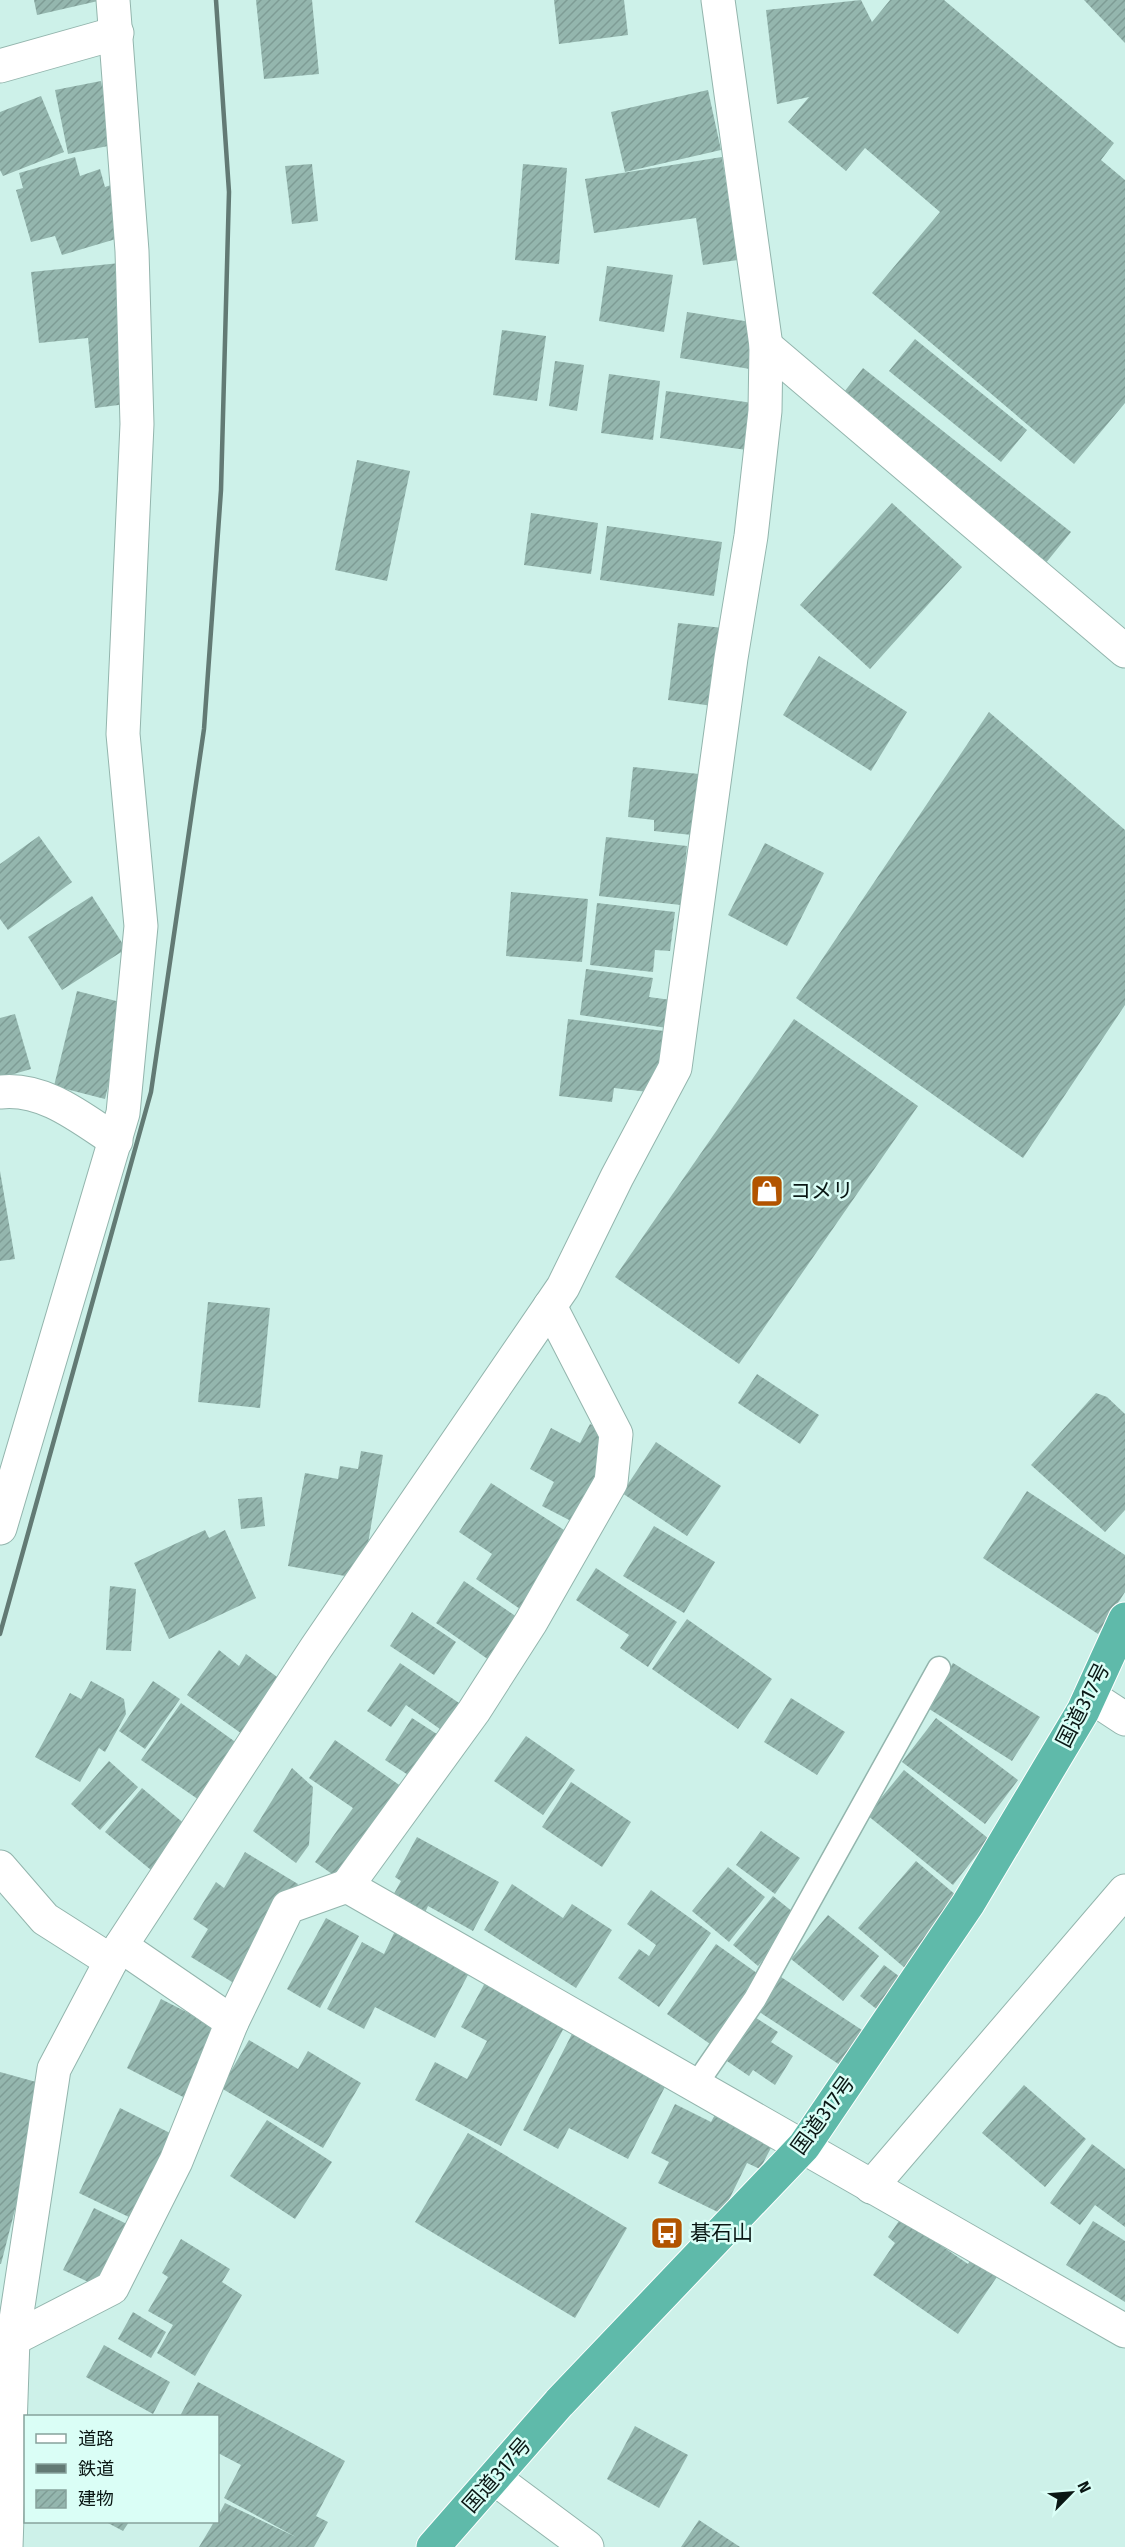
<svg xmlns="http://www.w3.org/2000/svg" width="1125" height="2547" font-family="'Fira Sans','Noto Sans JP',sans-serif">
<style>
.building{fill:url(#building-hatch)}
.lines{fill:none;stroke-linecap:round;stroke-linejoin:round}
.service-casing{stroke:#93b5ad;stroke-width:25}
.minor-casing{stroke:#93b5ad;stroke-width:35}
.trunk-casing{stroke:#fff;stroke-width:35}
.service{stroke:#fff;stroke-width:22}
.minor{stroke:#fff;stroke-width:33}
.trunk{stroke:#5fbaaa;stroke-width:33}
.rail{stroke:#627a74;stroke-width:4.5}
.labels{text-anchor:middle;stroke-width:5;stroke-linejoin:round;paint-order:stroke}
.poi-label{font-size:21px;fill:#0a1714;stroke:#dafef6;text-anchor:start}
.street-label{font-size:21px;fill:#0a1714;stroke:#dafef6}
</style>
<defs>
<pattern id="building-hatch" width="6" height="6" patternUnits="userSpaceOnUse" patternTransform="scale(1.5)"><rect width="6" height="6" fill="#94b6ae"/><path d="M-1 1l2-2M0 6l6-6M5 7l2-2" fill="none" stroke="#7e9c95"/></pattern>
</defs>
<rect width="100%" height="100%" fill="#cdf1e9"/>
<g class="building">
<path d="M34 0H98V1L37 15Z"/>
<path d="M256 0H312L319 74 264 79Z"/>
<path d="M554 0H624L628 35 559 44Z"/>
<path d="M861 0 872 22 890 0H944L1114 143 1101 160 1125 180V403L1074 464 872 293 940 212 865 148 846 171 788 122 809 97 777 104 766 10Z"/>
<path d="M1084 0H1125V43Z"/>
<path d="M101 81 113 145 68 154 55 90Z"/>
<path d="M708 90 721 150 625 172 611 112Z"/>
<path d="M41 96 64 152 3 176 0 170V112Z"/>
<path d="M75 157 80 176 100 169 105 187 111 185 126 236 62 255 55 236 31 242 16 190 23 188 19 173Z"/>
<path d="M722 157 738 260 703 265 696 218 594 233 585 179Z"/>
<path d="M312 164 318 221 292 224 285 166Z"/>
<path d="M523 164 567 168 559 264 515 260Z"/>
<path d="M120 263 134 403 95 408 88 338 39 343 31 272Z"/>
<path d="M607 266 673 275 664 332 599 321Z"/>
<path d="M687 312 757 323 750 369 680 358Z"/>
<path d="M502 330 546 336 537 401 493 395Z"/>
<path d="M915 339 1027 430 1001 462 889 371Z"/>
<path d="M555 361 584 365 577 411 549 406Z"/>
<path d="M863 368 1071 532 1045 564 837 401Z"/>
<path d="M609 374 660 381 653 440 601 433Z"/>
<path d="M666 391 760 404 754 451 660 438Z"/>
<path d="M357 460 410 471 387 581 335 570Z"/>
<path d="M892 503 962 567 870 669 800 605Z"/>
<path d="M531 513 598 523 591 574 524 565Z"/>
<path d="M607 526 722 542 714 596 600 580Z"/>
<path d="M678 623 723 628 713 706 668 700Z"/>
<path d="M819 656 907 712 871 771 783 715Z"/>
<path d="M989 712 1125 830V1005L1023 1158 796 998Z"/>
<path d="M633 767 699 774 692 835 654 831V820L628 817Z"/>
<path d="M39 836 72 882 8 930 0 919V864Z"/>
<path d="M606 837 687 846 681 905 599 896Z"/>
<path d="M765 843 824 873 787 946 728 915Z"/>
<path d="M511 892 588 899 582 962 506 956Z"/>
<path d="M92 896 126 949 62 990 28 937Z"/>
<path d="M597 903 675 912 670 951 655 950 653 972 590 965Z"/>
<path d="M586 969 653 978 649 997 671 1000 667 1028 580 1015Z"/>
<path d="M77 991 128 1004 105 1099 54 1086Z"/>
<path d="M15 1014 31 1069 0 1078V1018Z"/>
<path d="M568 1019 664 1031 657 1093 614 1088 612 1102 559 1096Z"/>
<path d="M794 1019 918 1106 739 1364 615 1277Z"/>
<path d="M0 1171 15 1259 0 1261Z"/>
<path d="M208 1302 270 1308 260 1408 198 1402Z"/>
<path d="M757 1374 819 1415 800 1444 738 1403Z"/>
<path d="M1096 1393 1107 1397 1125 1414V1510L1105 1532 1031 1465Z"/>
<path d="M590 1424 617 1438 573 1522 542 1506 554 1482 530 1469 551 1428 580 1443Z"/>
<path d="M656 1442 721 1486 687 1536 622 1493Z"/>
<path d="M361 1451 383 1455 362 1579 288 1566 305 1473 338 1479 340 1466 358 1469Z"/>
<path d="M491 1483 575 1537 526 1613 476 1579 492 1554 459 1532Z"/>
<path d="M1027 1491 1125 1555V1592L1098 1634 983 1558Z"/>
<path d="M262 1497 265 1526 241 1529 238 1499Z"/>
<path d="M654 1526 715 1562 684 1613 623 1576Z"/>
<path d="M205 1530 209 1538 225 1530 256 1598 169 1639 134 1563Z"/>
<path d="M596 1568 677 1622 648 1667 620 1648 629 1635 576 1600Z"/>
<path d="M464 1581 517 1617 489 1660 436 1623Z"/>
<path d="M110 1586 136 1589 131 1651 106 1650Z"/>
<path d="M412 1612 456 1642 434 1675 390 1646Z"/>
<path d="M687 1619 772 1679 738 1729 652 1669Z"/>
<path d="M219 1650 239 1666 246 1654 284 1682 245 1736 187 1695Z"/>
<path d="M400 1663 465 1707 447 1734 406 1705 391 1727 367 1711Z"/>
<path d="M953 1663 1040 1717 1012 1761 926 1707Z"/>
<path d="M91 1681 124 1699 126 1714 105 1752 99 1748 80 1782 35 1757 70 1693 81 1699Z"/>
<path d="M153 1681 180 1699 145 1749 119 1731Z"/>
<path d="M791 1698 845 1732 817 1775 764 1742Z"/>
<path d="M181 1703 241 1746 202 1802 141 1760Z"/>
<path d="M412 1718 443 1738 416 1780 385 1760Z"/>
<path d="M936 1718 1018 1780 985 1824 902 1762Z"/>
<path d="M526 1736 575 1770 543 1815 494 1781Z"/>
<path d="M335 1740 405 1789 342 1881 315 1862 353 1808 309 1778Z"/>
<path d="M109 1761 138 1787 100 1830 71 1804Z"/>
<path d="M292 1768 313 1787 309 1845 296 1863 253 1831Z"/>
<path d="M904 1770 989 1839 953 1885 867 1815Z"/>
<path d="M571 1782 631 1822 602 1867 542 1827Z"/>
<path d="M142 1788 193 1831 157 1875 105 1832Z"/>
<path d="M761 1831 800 1858 775 1894 736 1865Z"/>
<path d="M417 1837 499 1882 473 1931 428 1906 423 1917 391 1899 401 1881 395 1877Z"/>
<path d="M245 1852 298 1884 237 1985 191 1957 208 1929 193 1919 216 1882 224 1888Z"/>
<path d="M916 1861 964 1902 906 1969 858 1928Z"/>
<path d="M728 1867 765 1897 729 1942 692 1911Z"/>
<path d="M512 1884 563 1918 572 1904 612 1930 576 1988 484 1930Z"/>
<path d="M651 1890 711 1933 659 2007 618 1978 639 1949 649 1956 656 1945 627 1924Z"/>
<path d="M773 1896 798 1916 758 1966 733 1945Z"/>
<path d="M828 1915 879 1956 843 2001 791 1959Z"/>
<path d="M326 1918 359 1936 320 2008 287 1989Z"/>
<path d="M395 1931 470 1971 435 2038 375 2007 364 2029 327 2009 362 1942 384 1954Z"/>
<path d="M716 1944 761 1976 713 2046 667 2014Z"/>
<path d="M884 1965 908 1983 884 2015 860 1996Z"/>
<path d="M781 1977 865 2032 843 2067 758 2011Z"/>
<path d="M486 1981 566 2024 501 2146 415 2100 435 2062 467 2079 487 2041 461 2027Z"/>
<path d="M161 1999 222 2030 187 2099 127 2068Z"/>
<path d="M750 2014 778 2032 771 2042 793 2056 775 2085 753 2070 749 2076 721 2057Z"/>
<path d="M576 2026 671 2075 628 2159 569 2128 558 2149 523 2130Z"/>
<path d="M249 2040 298 2069 308 2051 361 2083 323 2148 221 2088Z"/>
<path d="M0 2072 47 2085 1 2264H0Z"/>
<path d="M1024 2085 1086 2139 1045 2187 982 2133Z"/>
<path d="M675 2104 711 2122 717 2111 775 2140 760 2169 747 2163 722 2214 658 2183 669 2162 651 2153Z"/>
<path d="M120 2108 174 2135 133 2219 79 2193Z"/>
<path d="M267 2120 332 2162 295 2219 230 2176Z"/>
<path d="M468 2133 627 2228 575 2318 415 2222Z"/>
<path d="M1092 2144 1125 2169V2227L1095 2205 1080 2225 1050 2203Z"/>
<path d="M94 2208 131 2226 101 2288 63 2270Z"/>
<path d="M901 2218 968 2264 975 2254 1001 2271 958 2334 873 2275 895 2243 888 2237Z"/>
<path d="M1093 2221 1125 2241V2302L1066 2265Z"/>
<path d="M181 2239 230 2269 222 2282 242 2295 195 2376 157 2353 173 2325 148 2311 168 2277 162 2273Z"/>
<path d="M133 2312 166 2332 151 2358 118 2339Z"/>
<path d="M104 2345 170 2382 153 2414 86 2377Z"/>
<path d="M198 2382 345 2461 316 2516 328 2522 314 2547H199L214 2522H218V2516L225 2503 296 2537 224 2498 241 2465 218 2453V2416H180Z"/>
<path d="M635 2426 688 2455 659 2508 607 2479Z"/>
<path d="M699 2520 740 2547H681Z"/>
<path d="M106 2522H129L123 2531Z"/>
</g>
<g class="lines">
<g class="service-casing">
<path id="service" d="M695 2086 755 1999 939 1668"/>
</g>
<g class="minor-casing">
<g id="minor">
<path d="M0 66 117 33"/>
<path d="M766 346 1125 651"/>
<path d="M0 1092C44 1087 81 1118 116 1141"/>
<path d="M0 1528 123 1113 141 926 123 734 137 424 132 251 113 0"/>
<path d="M1090 1696 1125 1719"/>
<path d="M0 1867 45 1919 111 1961"/>
<path d="M347 1886 474 1711 531 1622 611 1482 616 1434 550 1306"/>
<path d="M121 1946 232 2022"/>
<path d="M871 2187 1125 1891"/>
<path d="M13 2339 112 2288 176 2161 232 2022 288 1907 347 1886 1125 2331"/>
<path d="M494 2478 587 2547"/>
<path d="M6 2547 13 2339 54 2069 111 1961 316 1648 563 1287 617 1177 675 1068 731 658 751 536 765 411 766 346 718 0"/>
</g>
</g>
<g class="trunk-casing">
<path id="trunk" d="M433 2547 559 2403 804 2146 968 1904 1083 1711 1125 1619"/>
</g>
<use href="#service" class="service"/>
<use href="#minor" class="minor"/>
<use href="#trunk" class="trunk"/>
<path class="rail" d="M0 1634 151 1092 204 729 221 490 229 192 216 0"/>
</g>
<defs>
<g id="shop-square" transform="scale(1.725)"><rect x="-9" y="-9" width="18" height="18" rx="4" fill="#b25400" stroke="#dafef6"/><path d="M-5-2.5h2.3a2.7 3.5 0 0 1 5.4 0H5L5.5 6h-11ZM-1.5-2.5h3a1.5 2.3 0 0 0-3 0Z" fill="#fff"/></g>
<g id="bus-square" transform="scale(1.725)"><rect x="-9" y="-9" width="18" height="18" rx="4" fill="#b25400" stroke="#dafef6"/><path d="M-5-6H5V4H4V6H2V4H-2V6H-4V4H-5ZM-3.5-4V0h7V-4ZM-3.5 1.2v1.5H-2V1.2ZM2 1.2v1.5H3.5V1.2Z" fill="#fff"/></g>
</defs>
<g fill-rule="evenodd">
<use href="#shop-square" x="767" y="1191"/>
<use href="#bus-square" x="667" y="2233"/>
</g>
<g class="labels">
<g class="poi-label">
<text x="790" y="1198">コメリ</text>
<text x="690" y="2240">碁石山</text>
</g>
<g class="street-label">
<text transform="translate(1083 1705) rotate(-63)" y="7">国道317号</text>
<text transform="translate(823 2115) rotate(-54)" y="7">国道317号</text>
<text transform="translate(497 2475) rotate(-49)" y="7">国道317号</text>
</g>
</g>
<rect x="24" y="2415" width="195" height="108" fill="#dafef6" stroke="#87a29c" stroke-width="1.5"/>
<rect x="36" y="2434" width="30" height="9" fill="#ffffff" stroke="#87a29c" stroke-width="1.5"/>
<text x="78" y="2445" font-size="18" fill="#0a1714">道路</text>
<rect x="36" y="2464" width="30" height="9" fill="#627a74" stroke="#87a29c" stroke-width="1.5"/>
<text x="78" y="2475" font-size="18" fill="#0a1714">鉄道</text>
<rect x="36" y="2490" width="30" height="18" fill="url(#building-hatch)" stroke="#87a29c" stroke-width="1.5"/>
<text x="78" y="2505" font-size="18" fill="#0a1714">建物</text>
<g transform="translate(1071 2493) rotate(65)" stroke="#dafef6" stroke-width="4.5" paint-order="stroke">
<path d="M0-4.5L10 22L0 15L-10 22Z" fill="#0a1714"/>
<text y="-9" font-size="16" font-weight="bold" text-anchor="middle" fill="#0a1714">N</text>
</g>
</svg>
